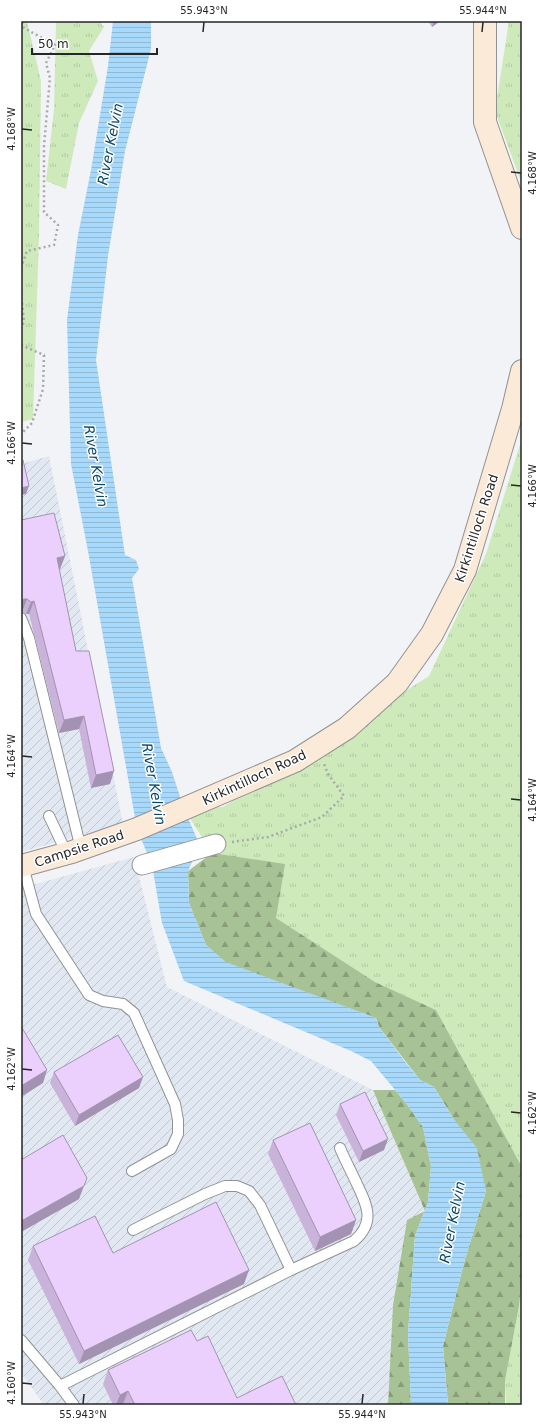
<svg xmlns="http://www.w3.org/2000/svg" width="543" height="1426" font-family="'DejaVu Sans',sans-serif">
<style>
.industrial{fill:url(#industrial-furrows)}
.grass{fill:url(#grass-tufts)}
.forest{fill:url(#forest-firs)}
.water{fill:url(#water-rules)}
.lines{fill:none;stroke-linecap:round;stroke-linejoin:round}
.lane-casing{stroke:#909294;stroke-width:12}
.street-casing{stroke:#909294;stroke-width:21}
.secondary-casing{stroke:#909294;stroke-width:24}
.path{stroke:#a8a9ab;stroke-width:2.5;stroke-dasharray:2 3;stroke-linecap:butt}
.lane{stroke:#fff;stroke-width:10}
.street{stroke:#fff;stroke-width:19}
.secondary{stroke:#fcead8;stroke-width:22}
.wall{fill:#cab3da}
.shaded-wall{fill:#a492b2}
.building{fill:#ebd0fe;stroke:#a492b2}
.ticks{fill:none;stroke:#252627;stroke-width:1.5}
.labels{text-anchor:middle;stroke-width:3;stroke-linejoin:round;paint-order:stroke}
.street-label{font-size:13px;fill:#252627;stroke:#fff}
.water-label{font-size:14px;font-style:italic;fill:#0b4667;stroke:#fff}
.neatline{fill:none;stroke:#252627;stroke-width:1.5}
.ticks-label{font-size:10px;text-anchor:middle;fill:#252627}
</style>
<defs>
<pattern id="industrial-furrows" width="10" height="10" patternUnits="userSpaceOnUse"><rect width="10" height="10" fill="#e2e8f1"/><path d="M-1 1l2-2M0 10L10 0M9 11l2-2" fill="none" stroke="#c2c7cf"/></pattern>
<pattern id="grass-tufts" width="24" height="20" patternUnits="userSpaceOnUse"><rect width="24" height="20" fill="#ceeabb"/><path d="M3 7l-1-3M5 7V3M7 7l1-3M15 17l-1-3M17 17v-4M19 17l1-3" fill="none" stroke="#b1c9a1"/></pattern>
<pattern id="forest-firs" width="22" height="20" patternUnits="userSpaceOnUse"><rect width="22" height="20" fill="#a7c294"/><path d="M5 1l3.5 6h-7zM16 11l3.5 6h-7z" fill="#889d79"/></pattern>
<pattern id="water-rules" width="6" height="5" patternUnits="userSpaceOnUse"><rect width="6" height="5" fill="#a8d8fa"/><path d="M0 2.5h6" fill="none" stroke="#90b9d6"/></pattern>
</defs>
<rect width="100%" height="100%" fill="#f2f3f6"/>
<g class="industrial">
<path d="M49 456 123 824 21 852V464Z"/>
<path d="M134 857 167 987 373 1090 425 1211 407 1220 393 1305 388 1405H44L21 1373V888Z"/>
</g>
<g class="grass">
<path d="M21 21H27L41 81 39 236 33 419 21 422Z"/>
<path d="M56 21H99L104 27 89 51 98 81 79 123 66 189 46 181 54 109Z"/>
<path d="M509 21H522V184L495 111Z"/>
<path d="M522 438V1167L436 1010 375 982 276 918 212 853 184 809 223 807 429 676 486 554Z"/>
<path d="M522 1279V1405H506L505 1381 519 1306Z"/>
</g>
<g class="forest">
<path d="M212 853 285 864 276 918 375 982 436 1010 522 1167V1279L519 1306 505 1381V1405H448L443 1346 465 1259 486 1191 453 1118 434 1087 420 1080 379 1027 376 1018 226 963 206 945 189 903 188 871Z"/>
<path d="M373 1090H395L406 1103 423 1127 431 1166 428 1202 415 1236 408 1333 411 1405H388L393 1305 407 1220 425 1211Z"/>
</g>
<path class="water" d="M113 21H151V49L125 151 108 256 96 360 125 555 136 560 139 569 132 578 161 748 172 772 184 809 198 841 196 853 188 871 189 903 206 945 226 962 376 1018 379 1027 406 1063 420 1080 434 1087 453 1118 477 1148 486 1191 465 1259 443 1346 448 1405H411L408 1333 415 1236 428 1202 431 1166 423 1127 406 1103 371 1061 351 1051 184 981 162 923 152 865 137 829 88 551 71 464 67 320 78 235 91 170 108 66Z"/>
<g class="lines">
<g class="lane-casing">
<g id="lane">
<path d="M21 618 29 638 81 849"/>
<path d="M49 816 67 854"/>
<path d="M23 866 36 914 89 995 103 1001 123 1004 134 1013 175 1104 178 1120V1134L171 1149 132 1171"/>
<path d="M291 1270 354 1241C376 1222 367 1205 356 1182 351 1171 345 1160 340 1148"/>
<path d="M21 1340 60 1386 74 1405"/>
<path d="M60 1386 291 1270 260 1205 249 1191 237 1186H225L205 1194 133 1230"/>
</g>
</g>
<g class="street-casing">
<path id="street" d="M142 865 216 844"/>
</g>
<g class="secondary-casing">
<g id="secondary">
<path d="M485 21V122L522 228"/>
<path d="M21 866 72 852 137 829 295 761 347 728 397 683 432 634 465 570 513 409 522 371"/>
</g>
</g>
<g class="path">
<path d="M21 268 27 251 54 245 58 225 44 212V146L50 78 46 63 55 45 24 28 22 21"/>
<path d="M21 293 24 322 21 328"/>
<path d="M21 345 44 355 43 389 32 423 21 434"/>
<path d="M232 842 268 837 322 817 344 796 328 774 324 764"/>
</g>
<use href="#lane" class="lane"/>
<use href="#street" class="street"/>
<use href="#secondary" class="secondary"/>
</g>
<g class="wall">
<path d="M428 21H440L432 27Z"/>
<path d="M21 520 65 556 60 569H59L76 651 110 784 91 788 79 729 59 733 29 614H26L22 612H21Z"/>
<path d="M54 1072 139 1088 75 1126 50 1083Z"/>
<path d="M340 1104 384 1150 359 1162 336 1115Z"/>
<path d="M273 1140 356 1220 351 1234 315 1251 268 1154Z"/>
<path d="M21 1160 79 1199 21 1232Z"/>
<path d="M33 1246 113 1253 244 1284 79 1364 28 1260Z"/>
<path d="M197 1341 237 1398 296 1405H123V1404L122 1405H113L103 1384 108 1370Z"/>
</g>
<g class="shaded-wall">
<path d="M435 21H440L432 27 433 23Z"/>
<path d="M29 486 26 494 21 495V488Z"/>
<path d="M65 556 60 569 52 571 57 558Z"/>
<path d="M24 599H27L22 612H21V601Z"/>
<path d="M34 601 29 614H26L31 602Z"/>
<path d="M84 716 79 729 59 733 64 720Z"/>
<path d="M114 771 110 784 91 788 96 775Z"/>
<path d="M47 1070 43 1083 21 1097V1086Z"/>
<path d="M143 1077 139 1088 75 1126 79 1115Z"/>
<path d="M388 1139 384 1150 359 1162 363 1151Z"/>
<path d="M87 1178 79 1199 21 1232V1225L23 1220Z"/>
<path d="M356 1220 351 1234 315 1251 320 1237Z"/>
<path d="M249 1270 244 1284 79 1364 84 1351Z"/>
<path d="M128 1391 123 1404 116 1405 120 1395Z"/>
</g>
<g class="building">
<path d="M21 460H23L29 486 21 488Z"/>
<path d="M54 513 65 556 57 558 76 651H89L114 771 96 775 84 716 64 720 34 601 31 602 27 599H24L21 601V520Z"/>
<path d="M21 1026 47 1070 21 1086Z"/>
<path d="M118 1035 143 1077 79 1115 54 1072Z"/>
<path d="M365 1092 388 1139 363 1151 340 1104Z"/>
<path d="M310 1123 356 1220 320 1237 273 1140Z"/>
<path d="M63 1135 87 1178 84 1186 23 1220 21 1217V1160Z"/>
<path d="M216 1202 249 1270 84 1351 33 1246 95 1216 113 1253Z"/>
<path d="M191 1330 197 1341 208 1336 237 1398 282 1376 296 1405H135L128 1391 120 1395 108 1370Z"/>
</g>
<path class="ticks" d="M203 32 204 22M482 32 483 22M22 129 32 130M511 172 521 173M22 443 32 444M511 485 521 486M22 756 32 757M511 799 521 800M22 1069 32 1070M511 1112 521 1113M22 1383 32 1384M83 1404 84 1394M362 1404 363 1394"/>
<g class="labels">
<g class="street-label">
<text transform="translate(476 528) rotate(-72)" y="5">Kirkintilloch Road</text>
<text transform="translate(254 777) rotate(-25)" y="5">Kirkintilloch Road</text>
<text transform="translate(79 848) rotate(-18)" y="5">Campsie Road</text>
</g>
<g class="water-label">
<text transform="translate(110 144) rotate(-79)" y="5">River Kelvin</text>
<text transform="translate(96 466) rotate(80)" y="5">River Kelvin</text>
<text transform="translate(154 784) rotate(80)" y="5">River Kelvin</text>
<text transform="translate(452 1222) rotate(-79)" y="5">River Kelvin</text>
</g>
</g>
<rect width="543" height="1426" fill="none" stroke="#ffffff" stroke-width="44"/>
<path d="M32 48v6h125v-6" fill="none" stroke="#252627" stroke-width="2"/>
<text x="38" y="48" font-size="12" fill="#252627" stroke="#ffffff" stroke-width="3" paint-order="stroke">50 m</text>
<rect x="22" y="22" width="499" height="1382" class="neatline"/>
<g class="ticks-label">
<text x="204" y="14">55.943°N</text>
<text x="483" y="14">55.944°N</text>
<text transform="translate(11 129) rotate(-90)" y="4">4.168°W</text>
<text transform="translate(532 173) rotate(-90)" y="4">4.168°W</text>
<text transform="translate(11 443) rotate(-90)" y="4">4.166°W</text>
<text transform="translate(532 486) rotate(-90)" y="4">4.166°W</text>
<text transform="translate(11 756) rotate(-90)" y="4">4.164°W</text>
<text transform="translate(532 800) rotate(-90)" y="4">4.164°W</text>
<text transform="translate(11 1069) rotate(-90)" y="4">4.162°W</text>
<text transform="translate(532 1113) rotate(-90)" y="4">4.162°W</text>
<text transform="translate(11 1383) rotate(-90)" y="4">4.160°W</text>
<text x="83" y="1418">55.943°N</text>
<text x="362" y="1418">55.944°N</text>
</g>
</svg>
